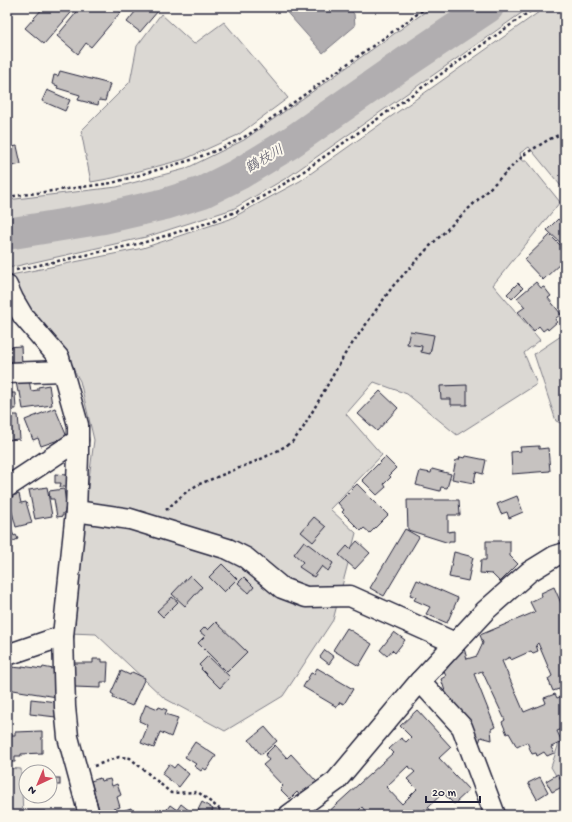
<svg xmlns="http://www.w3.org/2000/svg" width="572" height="822" font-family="'Gochi Hand','Klee One',sans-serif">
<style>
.green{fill:#dbd8d3;stroke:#7e7d87}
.water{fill:#b1aeb0;stroke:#787681}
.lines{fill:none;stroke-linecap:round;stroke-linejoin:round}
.river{stroke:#b1aeb0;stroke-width:32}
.building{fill:#c6c2c0;stroke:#22223b;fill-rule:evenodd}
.minor-casing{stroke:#22223b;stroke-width:23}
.path{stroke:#22223b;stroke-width:2.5;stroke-dasharray:3 3;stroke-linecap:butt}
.minor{stroke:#fbf7ec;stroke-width:20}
.labels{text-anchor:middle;stroke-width:4;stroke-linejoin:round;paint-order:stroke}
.water-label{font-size:14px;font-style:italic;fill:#545364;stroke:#fbf7ec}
</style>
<rect width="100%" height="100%" fill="#fbf7ec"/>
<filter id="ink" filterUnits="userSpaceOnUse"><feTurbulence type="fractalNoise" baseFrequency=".025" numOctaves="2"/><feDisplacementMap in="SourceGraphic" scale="8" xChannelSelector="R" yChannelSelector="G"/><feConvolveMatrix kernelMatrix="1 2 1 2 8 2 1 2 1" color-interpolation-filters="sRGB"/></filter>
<g filter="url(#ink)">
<g class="green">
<path d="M432 7H472L250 163 188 190 132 206 7 228V200L117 187 185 169 244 140Z"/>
<path d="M494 7H530L288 177 233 209 146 237 8 268 7 240 129 217 214 193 265 167Z"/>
<path d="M546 7H565V191L529 147 520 153 522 161H527L560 202 493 285 540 340 524 353 537 384 457 435 407 394 374 382 346 414 382 455 330 509 356 533 333 620 283 696 225 731 164 698 96 634 69 633 94 440 80 381 62 349 41 327 22 299 11 275 143 248 230 219 300 181Z"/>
<path d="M161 14 194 44 224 22 288 98 238 135 185 159 113 178 91 182 81 131 130 82 137 46Z"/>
<path d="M564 334 565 335V425L556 421 534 354Z"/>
<path d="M565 738V791L551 767 559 743Z"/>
<path d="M7 768 21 769 23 815H7Z"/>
</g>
<path class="water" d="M282 7H348L354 14 355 26 323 53Z"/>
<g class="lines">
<path class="river" d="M7 234 104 218 165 204 203 192 239 174 290 143 409 60 488 7"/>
</g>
<g class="building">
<path d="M44 7H76L44 44 25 28Z"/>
<path d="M81 7H125L91 47 86 43 78 54 57 36Z"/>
<path d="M139 7H153L158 11 140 32 127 22Z"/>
<path d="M60 71 110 84 105 101 99 100 98 105 78 100 80 95 57 88 58 86 52 84 54 75 58 76Z"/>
<path d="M47 90 70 100 65 111 42 101Z"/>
<path d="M17 146 21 164 7 167V148Z"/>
<path d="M558 219 563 223 565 221V247L547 230Z"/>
<path d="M550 235 565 250V259L543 280 524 260Z"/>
<path d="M536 282 541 288 544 287 551 296 548 298 561 314 555 319 557 322 548 330 547 328 543 331 539 326 534 331 518 312 525 307 517 298Z"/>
<path d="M518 283 523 288 512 299 507 294Z"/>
<path d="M410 331 434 335 430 354 421 352 422 346 407 344Z"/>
<path d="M21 346 22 364 7 365V347Z"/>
<path d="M29 380 31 391 38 390V387L49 385 52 405 23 409 20 392H18L16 382Z"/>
<path d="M467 385V405H451V399H441L440 386Z"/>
<path d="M7 386H9V393H15L16 409H7Z"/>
<path d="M380 391 398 408 377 431 358 414Z"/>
<path d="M55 408 67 437 41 446 38 438 33 440 25 420Z"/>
<path d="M7 415H18L20 439 7 440Z"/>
<path d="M539 446V449L548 448 550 471 512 474 511 452 521 451 520 447Z"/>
<path d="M466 456 486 460 483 474 476 472 474 483 452 479 456 460H459L460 457 465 458Z"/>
<path d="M385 457 396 468 389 475 391 477 384 484 386 487 377 495 362 480Z"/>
<path d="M432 469 451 474 447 488 441 487 440 491 416 485 420 471 431 473Z"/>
<path d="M55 474 67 475V487H60L61 483H55Z"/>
<path d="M357 484 388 515 370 533 364 528 361 531 342 512 344 510 338 503Z"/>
<path d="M47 487 52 516 35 519 29 490Z"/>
<path d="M64 489 67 512 63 513V516L57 517 54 499H50L49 491Z"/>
<path d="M19 494 21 503 26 502 32 523 16 527 8 497Z"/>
<path d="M517 496 523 512 509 518 507 512 501 514 497 504Z"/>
<path d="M407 500H459L460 515H448V532L454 531V541H449V543L408 530Z"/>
<path d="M314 517 326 527 313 542 301 532Z"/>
<path d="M10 527 14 536 16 535 18 539 7 544V529Z"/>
<path d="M405 529 419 537 384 596 370 588Z"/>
<path d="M304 541 333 563 328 571 322 566 314 577 299 567 303 562 294 554Z"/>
<path d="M357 541 370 553 355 569 339 555 347 546 350 549Z"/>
<path d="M486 541H510V556L518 564 500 582 492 574 480 573 481 560H486Z"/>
<path d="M454 552 473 557 468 581 449 577Z"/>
<path d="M222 564 237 579 224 592 209 577Z"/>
<path d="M190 575 202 587 185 606 172 594Z"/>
<path d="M244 577 254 587 249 593 238 583Z"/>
<path d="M417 580 458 598 447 623 426 614 430 607 414 600 416 597 410 595Z"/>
<path d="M554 587 565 612V728L557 731 562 742 551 747 554 753 547 756 544 752 537 756 536 753 532 754 527 742 517 747 509 733 507 734 502 722 505 720 482 671 474 674 495 727 491 729 492 740 481 737 479 743 465 719 445 691 441 679 446 676 444 672 464 648 467 659 477 656 483 643 480 635 535 612 530 602 542 596 541 593ZM538 643 552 676 548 679 553 691 559 689 562 696 557 698 555 694 544 698 546 703 524 712 502 661 510 657 511 660 531 651 533 653 538 651 536 645Z"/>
<path d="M172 597 178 602 163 617 157 611Z"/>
<path d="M216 622 247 652 227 672 198 643 205 636 200 632 205 627 208 630Z"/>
<path d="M347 628 372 644 359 666 333 650Z"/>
<path d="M394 632 405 640 395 653 392 650 387 656 380 650Z"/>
<path d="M325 650 334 657 329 664 320 657Z"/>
<path d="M208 656 230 677 220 688 201 669 202 668 199 665Z"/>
<path d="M93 659H102V662H108L107 682H101V688L74 687V663H93Z"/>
<path d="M22 666 42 669 43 667 58 670 57 697 7 689 11 667 22 668Z"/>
<path d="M317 668 353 689 344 704 340 702 337 707 303 687 311 673 314 674Z"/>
<path d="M121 671 130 675 132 672 145 678 132 706 113 698 114 695 111 693Z"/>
<path d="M31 699 57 702 56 717 30 714Z"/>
<path d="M146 704 158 709 159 707 167 710 165 714 178 718 171 737 160 732 154 748 141 743 148 725 139 721Z"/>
<path d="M417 710 451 747 439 758 469 790 454 804 443 793 428 807 431 811 429 813 425 809 418 815H366L365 814 366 812 362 807 354 815H325L393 753 389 749 401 738 406 742 411 737 400 726ZM408 766 415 772 407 779 417 789 402 804 386 787Z"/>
<path d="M265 727 277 741 261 755 249 740Z"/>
<path d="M42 731V753L21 754V756H15V762H7V735H15V732Z"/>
<path d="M195 742 216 756 206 770 203 768 201 771 194 766 196 764 185 757Z"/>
<path d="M275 745 287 758 291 754 317 782 301 797 297 792 290 799 280 789 283 786 263 765 269 760 265 755Z"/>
<path d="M169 764 174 768 177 764 189 774 179 787 162 774Z"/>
<path d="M558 774 564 786 552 792 546 781Z"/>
<path d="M540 777 548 792 537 799 528 783Z"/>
<rect x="50" y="778" width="10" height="7"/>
<path d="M100 778 101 781 110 779 112 786 117 784 121 795 117 797 120 807 100 813 91 781Z"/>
<path d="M202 802 213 809 210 815H206L198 810Z"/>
<path d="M181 804 195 815H163L170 805 177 810Z"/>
<path d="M131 808 133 815H111Z"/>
<path d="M28 811H46V815H29Z"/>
</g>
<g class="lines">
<g class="minor-casing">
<g id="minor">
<path d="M7 286 13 299 23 316 59 358 78 425V455L76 511 63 636 65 707 68 737 89 815"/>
<path d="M7 373 63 371"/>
<path d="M7 487 78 440"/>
<path d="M76 511 130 519 228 549 246 558 282 588 306 597 350 596 455 643"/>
<path d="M7 655 63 636"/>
<path d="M420 681 462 727 495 815"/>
<path d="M289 815 336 781 420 681 485 611 529 572 555 556 565 553"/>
</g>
</g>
<g class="path">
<path d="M7 197 112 183 191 160 220 149 248 135 427 7"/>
<path d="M16 270 142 243 204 224 238 211 294 178 536 7"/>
<path d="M166 510 185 493 197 485 259 460 277 451 292 442 302 430 345 354 393 286 430 246 525 154 548 140 565 132"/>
<path d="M94 766 119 757 130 758 171 793 198 792 227 815"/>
</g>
<use href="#minor" class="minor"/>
</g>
</g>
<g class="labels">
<g class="water-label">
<text transform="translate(264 158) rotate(-30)" y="5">鶴枝川</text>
</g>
</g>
<rect width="572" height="822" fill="none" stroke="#fbf7ec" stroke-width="24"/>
<rect x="12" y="12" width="548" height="798" fill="none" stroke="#22223b" stroke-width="1.5" filter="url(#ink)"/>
<g transform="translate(38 784) rotate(224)"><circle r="19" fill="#fbf7ec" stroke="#a4a2a5"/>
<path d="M0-3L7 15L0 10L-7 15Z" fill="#d1495b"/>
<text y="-6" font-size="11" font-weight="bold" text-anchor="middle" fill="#22223b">N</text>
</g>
<path d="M426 796v6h54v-6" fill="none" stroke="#22223b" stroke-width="2"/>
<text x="432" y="796" font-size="12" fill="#22223b" stroke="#fbf7ec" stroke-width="3" paint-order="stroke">20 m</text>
</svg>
